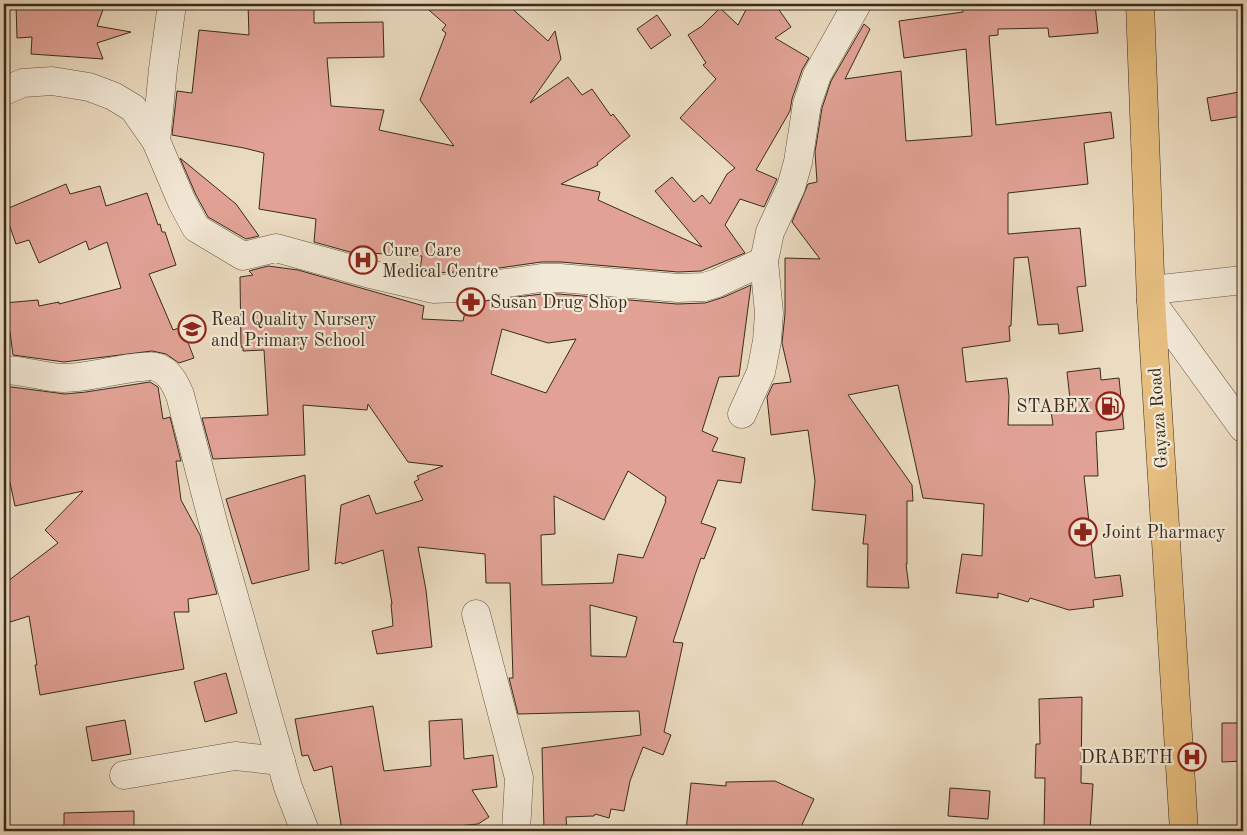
<svg xmlns="http://www.w3.org/2000/svg" width="1247" height="835" font-family="'Old Standard TT',serif">
<style>
.building{fill:#e1a295;stroke:#382b1b;fill-rule:evenodd}
.lines{fill:none;stroke-linecap:round;stroke-linejoin:round}
.minor-casing{stroke:#655744;stroke-width:29}
.major-casing{stroke:#382b1b;stroke-width:29}
.minor{stroke:#f2e8d6;stroke-width:28}
.major{stroke:#e6be80;stroke-width:28}
.labels{text-anchor:middle;stroke-width:4.5;stroke-linejoin:round;paint-order:stroke}
.poi-label{font-size:18px;fill:#382b1b;stroke:#f2e8d6;text-anchor:start}
.street-label{font-size:18px;fill:#382b1b;stroke:#f2e8d6}
</style>
<rect width="100%" height="100%" fill="#ebdbc0"/>
<filter id="stains"><feTurbulence type="fractalNoise" baseFrequency=".004" numOctaves="4"/><feColorMatrix values="0 0 0 0 .2 0 0 0 0 .09 0 0 0 0 .02 0 0 0 .5 -.17"/></filter>
<radialGradient id="worn" r=".72"><stop offset=".6" stop-color="#630" stop-opacity="0"/><stop offset="1" stop-color="#630" stop-opacity=".3"/></radialGradient>
<g class="building">
<path d="M16 4H105L97 26 131 32 97 43 103 59 31 54 32 37 17 38Z"/>
<path d="M248 4H314V23L383 22 384 57 327 58 331 106 384 110 379 130 454 146 420 100 446 33 442 30 446 25 422 4H507L548 41 555 31 561 59 530 103 568 77 582 95 592 89 611 116 613 114 630 136 597 163 598 165 561 184 600 192 598 200 702 247 655 191 672 177 694 202 702 195 710 204 727 174 735 168 680 118 716 79 703 65 706 63 688 35 702 26 720 8 738 25 749 4H775L791 27 775 38 809 58 802 70 792 99 790 111 756 170 777 179 764 207 740 199 725 225 745 253 701 271 678 272 561 262H541L478 271 434 273 420 270 422 256 350 252 314 242 316 219 259 209 264 153 244 148 172 135 177 91 192 93 199 30 249 35Z"/>
<path d="M1025 4H1095L1098 33 1049 37 1048 28 998 29V35L989 36 996 125 1111 112 1114 138 1084 143 1088 184 1008 193V234L1080 228 1086 286 1077 287 1083 331 1059 334 1058 324 1038 325 1028 257 1014 258 1011 326H1009L1010 341 962 348 966 382 1007 378 1009 396 1008 425H1053L1051 411 1071 408 1067 372 1100 368 1101 380 1119 378 1124 429 1096 432 1098 476H1084L1095 578 1120 575 1123 596 1093 600 1094 607 1069 610 1030 598 1028 602 998 593V598L956 593 962 554 982 556 984 504 923 498 898 385 848 395 912 485 913 501H907V564H906L909 588 867 587 868 544H863L866 515 812 510 815 481 808 430 771 435 767 397 773 384 791 382 782 343 785 314V258L820 259 792 222 808 184 817 182 815 152 822 108 831 81 864 24 870 29 845 79 901 71 906 141 972 136 966 49 904 58 899 21 963 12V9Z"/>
<path d="M657 15 671 35 651 49 637 29Z"/>
<path d="M1239 92 1242 116 1211 121 1207 98Z"/>
<path d="M180 158 236 204 259 236 246 239 208 217 196 195Z"/>
<path d="M66 184 70 194 100 186 106 206 147 193 158 225 160 224 162 232H165L176 265 149 274 173 330 182 327 194 358 179 363 166 354 152 351 64 362 13 355 10 332 4 333V303L38 300 39 306 59 302V304L121 288 107 242 89 250 86 241 39 263 29 240 16 244 4 210Z"/>
<path d="M268 266 298 270 424 306 422 319 463 321 467 303 542 294H559L677 304 705 303 724 297 751 285 739 376 719 377 702 431 718 438 712 451 745 458 741 483 718 480 701 523 716 528 704 559 701 558 695 575 673 642 683 643 664 732 671 735 663 755 643 747 630 781 624 811 611 809 609 818 595 814 594 816 566 817 567 831H544L542 748 641 735 639 711 518 714 509 678H513L510 583H486L485 554 418 547 426 590 432 647 377 654 372 631 393 626 391 604H392L383 550 342 564 341 562 335 564 341 505 369 495 376 514 423 500 414 482 419 479 417 476 443 466 408 462 368 404 367 410 303 405 305 455 213 459 202 418 268 415 264 350 243 351V347H241L240 277 253 275 249 271ZM502 329 548 343 576 339 546 393 491 374ZM628 471 666 497 665 501H666L643 558 618 554 613 583 542 585 541 535 555 534 554 496 604 520ZM590 605 637 617 626 657 591 656Z"/>
<path d="M150 382 158 387 163 419 170 417 181 461H176L181 500 200 535 217 594 188 599 189 612H174L184 669 40 695 35 665H37L29 616 4 624V584L58 543 45 530 83 491 15 506 9 478 4 480V386L65 394 86 392Z"/>
<path d="M305 475 309 570 252 584 226 499Z"/>
<path d="M226 673 237 713 205 722 194 682Z"/>
<path d="M1082 697 1081 783 1093 784 1090 831H1044L1045 778H1035L1036 744H1040L1039 699Z"/>
<path d="M373 706 384 771 431 766 429 721 462 719 464 759 493 755 497 787 472 790 489 817 478 824 407 831H342L332 766 314 771 308 755 302 756 295 719Z"/>
<path d="M125 720 131 754 92 761 86 727Z"/>
<path d="M1222 723H1243V761L1222 762Z"/>
<path d="M775 781 814 799 799 831H686L691 783 726 786V782Z"/>
<path d="M950 788 990 791 988 819 948 816Z"/>
<path d="M134 811V831H64V813Z"/>
</g>
<g class="lines">
<g class="minor-casing">
<g id="minor">
<path d="M4 91 23 83 52 81 89 87 113 96 133 108 156 141 182 202 196 228 243 256 276 248 374 275 433 289 479 287 541 278H560L678 288 704 287 717 283 764 261"/>
<path d="M156 141 163 69 172 4"/>
<path d="M1152 290 1243 280"/>
<path d="M1151 301 1243 428"/>
<path d="M4 370C25 370 44 378 64 378 90 378 115 369 141 367 145 367 151 365 156 367 169 371 175 383 180 395L214 526 288 787 305 831"/>
<path d="M742 414 761 372 767 341 769 313 764 261 770 232 791 187 798 162 807 104 817 75 857 4"/>
<path d="M476 614 519 778 516 831"/>
<path d="M124 775 235 756 281 761"/>
</g>
</g>
<g class="major-casing">
<path id="major" d="M1140 4 1151 301 1184 831"/>
</g>
<use href="#minor" class="minor"/>
<use href="#major" class="major"/>
</g>
<defs>
<g id="hospital-ring" transform="scale(1.4375)"><circle r="9.5" fill="#f2e8d6" stroke="#8f2418" stroke-width="1.5"/><path d="M-5-5h3v3.5h4V-5h3V5h-3V1.5h-4V5h-3Z" fill="#8f2418"/></g>
<g id="pharmacy-ring" transform="scale(1.4375)"><circle r="9.5" fill="#f2e8d6" stroke="#8f2418" stroke-width="1.5"/><path d="M-2-6h4v4h4v4h-4v4h-4v-4h-4v-4h4Z" fill="#8f2418"/></g>
<g id="school-ring" transform="scale(1.4375)"><circle r="9.5" fill="#f2e8d6" stroke="#8f2418" stroke-width="1.5"/><path d="M0-5L7-2L0 1L-7-2ZM-4 1L0 2.5L4 1V4Q0 6-4 4Z" fill="#8f2418"/></g>
<g id="fuel-ring" transform="scale(1.4375)"><circle r="9.5" fill="#f2e8d6" stroke="#8f2418" stroke-width="1.5"/><path d="M-5.5-6h7V0h2V4h1.3V-2.5L3-4.5l.8-.8L6-3V5H2.5V1h-1V6h-7ZM-4.2-4.7v3.2H.2V-4.7Z" fill="#8f2418"/></g>
</defs>
<g fill-rule="evenodd">
<use href="#hospital-ring" x="363" y="260"/>
<use href="#pharmacy-ring" x="471" y="302"/>
<use href="#school-ring" x="192" y="329"/>
<use href="#fuel-ring" x="1110" y="406"/>
<use href="#pharmacy-ring" x="1083" y="532"/>
<use href="#hospital-ring" x="1192" y="757"/>
</g>
<g class="labels">
<g class="poi-label">
<text x="382" y="256">Cure Care<tspan x="382" dy="21">Medical Centre</tspan></text>
<text x="490" y="308">Susan Drug Shop</text>
<text x="211" y="325">Real Quality Nursery<tspan x="211" dy="21">and Primary School</tspan></text>
<text x="1091" y="412" text-anchor="end">STABEX</text>
<text x="1102" y="538">Joint Pharmacy</text>
<text x="1173" y="763" text-anchor="end">DRABETH</text>
</g>
<g class="street-label">
<text transform="translate(1158 418) rotate(-94)" y="6">Gayaza Road</text>
</g>
</g>
<rect width="1247" height="835" fill="none" stroke="#ebdbc0" stroke-width="20"/>
<rect x="5" y="5" width="1237" height="825" fill="none" stroke="#382b1b" stroke-width="2.5"/>
<rect x="10" y="10" width="1227" height="815" fill="none" stroke="#382b1b"/>
<rect width="100%" height="100%" filter="url(#stains)"/>
<rect width="100%" height="100%" fill="url(#worn)"/>
</svg>
